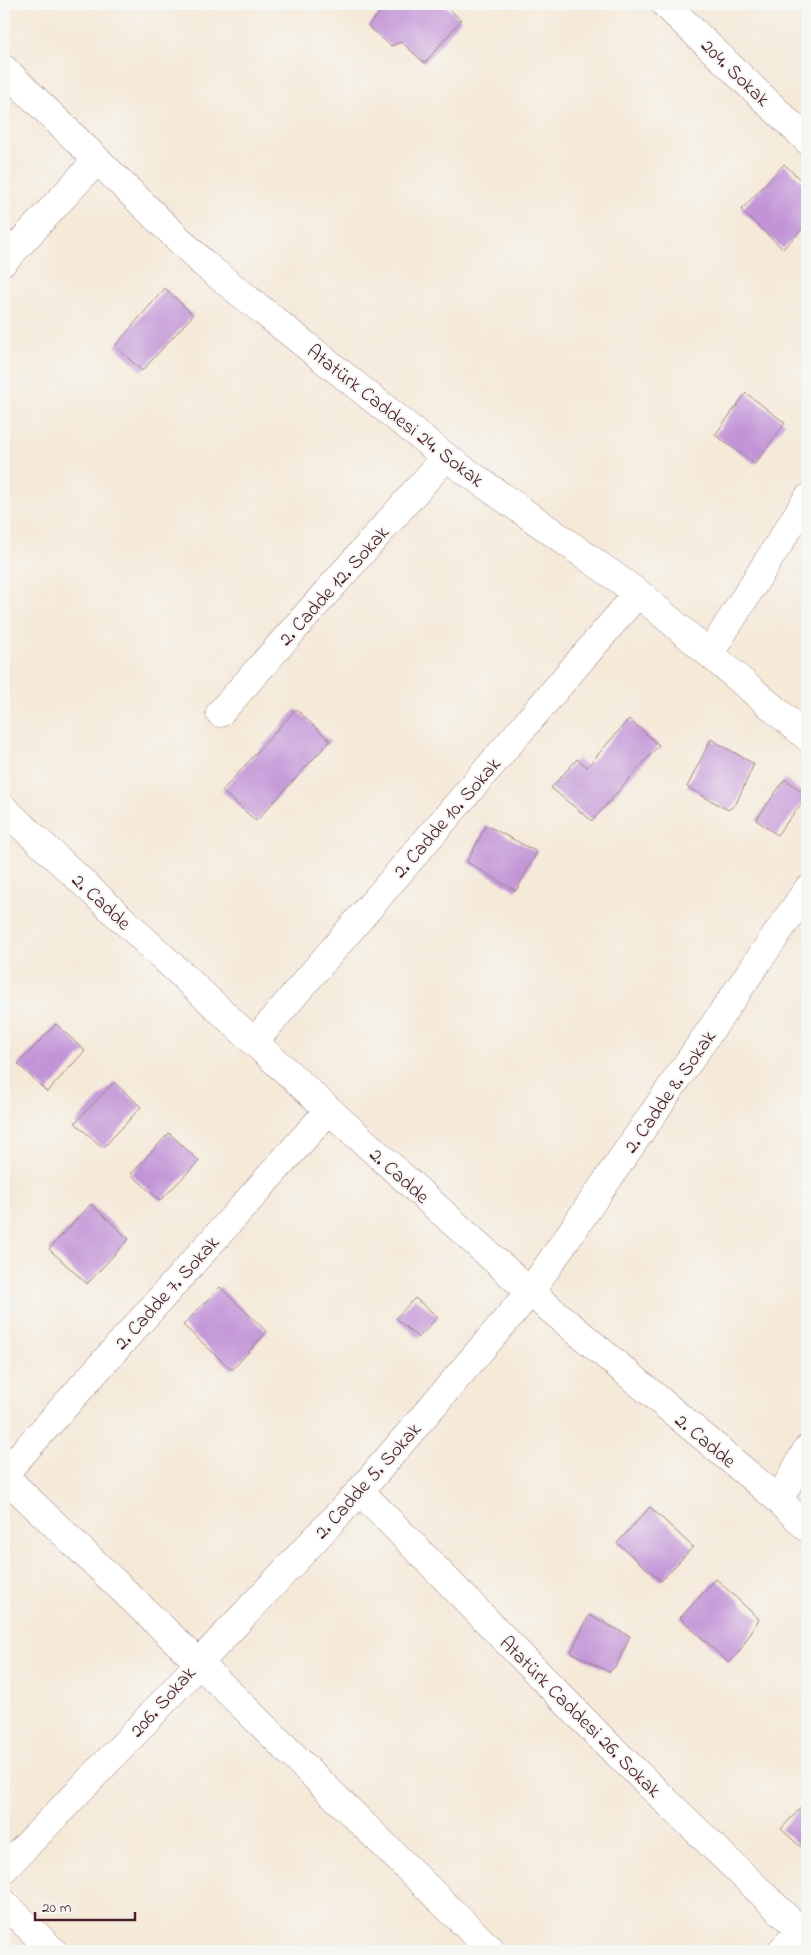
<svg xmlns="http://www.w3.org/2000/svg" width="811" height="1955" font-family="'Indie Flower',sans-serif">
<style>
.building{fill:#c294d7}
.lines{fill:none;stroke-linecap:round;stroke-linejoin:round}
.minor-casing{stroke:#a08482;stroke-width:29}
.minor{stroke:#fff;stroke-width:28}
.labels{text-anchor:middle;stroke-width:4;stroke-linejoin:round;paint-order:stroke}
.street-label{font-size:20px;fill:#4a1f2b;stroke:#f6f6f2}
</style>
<rect width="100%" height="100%" fill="#f6f6f2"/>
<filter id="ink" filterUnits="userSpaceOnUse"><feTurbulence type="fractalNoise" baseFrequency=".02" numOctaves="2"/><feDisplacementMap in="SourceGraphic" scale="10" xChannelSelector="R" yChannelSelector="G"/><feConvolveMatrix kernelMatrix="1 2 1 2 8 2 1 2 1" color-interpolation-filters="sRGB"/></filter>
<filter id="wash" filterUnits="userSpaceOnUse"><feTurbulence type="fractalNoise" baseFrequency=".0096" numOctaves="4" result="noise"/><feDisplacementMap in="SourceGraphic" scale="20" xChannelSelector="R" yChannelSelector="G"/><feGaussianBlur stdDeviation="1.12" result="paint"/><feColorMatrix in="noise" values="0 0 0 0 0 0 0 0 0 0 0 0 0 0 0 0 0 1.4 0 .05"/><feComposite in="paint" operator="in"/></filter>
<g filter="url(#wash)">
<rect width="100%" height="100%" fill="#f5e9d8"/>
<g id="blocks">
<g class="building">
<path d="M387 4H444L461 20 425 63 401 42 391 46 368 26Z"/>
<path d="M784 164 807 186V224L783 249 741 210Z"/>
<path d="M165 288 193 315 142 371 115 346Z"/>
<path d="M746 393 785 423 755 464 715 435Z"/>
<path d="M296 709 330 741 256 821 222 791Z"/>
<path d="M629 719 659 745 592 821 551 788 577 759 587 767Z"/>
<path d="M711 739 754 764 736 804 728 810 687 787Z"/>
<path d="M785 779 807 796 777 835 756 820Z"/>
<path d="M486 825 537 852 516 891 467 862Z"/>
<path d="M56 1024 85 1051 47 1092 18 1064Z"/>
<path d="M114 1082 141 1107 103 1148 75 1123Z"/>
<path d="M169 1133 199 1161 160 1201 131 1174Z"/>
<path d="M91 1204 129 1239 87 1284 49 1249Z"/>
<path d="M220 1287 267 1332 232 1370 183 1325Z"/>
<path d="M415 1298 438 1317 418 1338 396 1318Z"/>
<path d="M650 1507 693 1547 661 1581 617 1543Z"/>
<path d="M716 1579 759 1619 739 1652 729 1663 680 1618Z"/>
<path d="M589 1615 630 1636 616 1666 609 1672 571 1652Z"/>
<path d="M807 1801V1844L803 1849 781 1829Z"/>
</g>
</g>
</g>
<g filter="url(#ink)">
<use href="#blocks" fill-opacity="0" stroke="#a08482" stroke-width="1"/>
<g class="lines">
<g class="minor-casing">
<g id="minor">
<path d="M665 4 807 140"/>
<path d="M4 69 204 264 446 457 638 593 807 737"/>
<path d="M4 261 97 160"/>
<path d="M710 653 807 499"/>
<path d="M220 713 446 457"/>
<path d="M4 809 254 1042 530 1292 779 1500 807 1528"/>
<path d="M254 1042 638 593"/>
<path d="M4 1474 329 1110"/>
<path d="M4 1476 199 1663 131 1737 4 1869"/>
<path d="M360 1491 605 1742 807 1937"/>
<path d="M779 1500 807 1449"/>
<path d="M4 1903 53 1951"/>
<path d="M492 1951 199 1663 360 1491 530 1292 807 890"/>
<path d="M781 1951 807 1925"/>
</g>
</g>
<use href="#minor" class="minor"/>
</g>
</g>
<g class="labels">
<g class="street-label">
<text transform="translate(736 72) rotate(44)" y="7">204. Sokak</text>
<text transform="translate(396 415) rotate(38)" y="7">Atatürk Caddesi 24. Sokak</text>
<text transform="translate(333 585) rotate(-48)" y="7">2. Cadde 12. Sokak</text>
<text transform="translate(446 817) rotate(-49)" y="7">2. Cadde 10. Sokak</text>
<text transform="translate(102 901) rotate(43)" y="7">2. Cadde</text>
<text transform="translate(669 1091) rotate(-55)" y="7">2. Cadde 8. Sokak</text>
<text transform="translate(400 1175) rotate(42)" y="7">2. Cadde</text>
<text transform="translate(166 1292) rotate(-48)" y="7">2. Cadde 7. Sokak</text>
<text transform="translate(706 1440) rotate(40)" y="7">2. Cadde</text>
<text transform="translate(367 1480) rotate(-48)" y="7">2. Cadde 5. Sokak</text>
<text transform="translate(162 1701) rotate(-48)" y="7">206. Sokak</text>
<text transform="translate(581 1716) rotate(45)" y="7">Atatürk Caddesi 26. Sokak</text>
</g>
</g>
<rect width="811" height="1955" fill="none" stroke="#f6f6f2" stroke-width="20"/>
<path d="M35 1912v8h100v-8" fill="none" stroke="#4a1f2b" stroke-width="2.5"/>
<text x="42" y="1912" font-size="15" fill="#4a1f2b" stroke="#f6f6f2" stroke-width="4" paint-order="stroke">20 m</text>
</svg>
